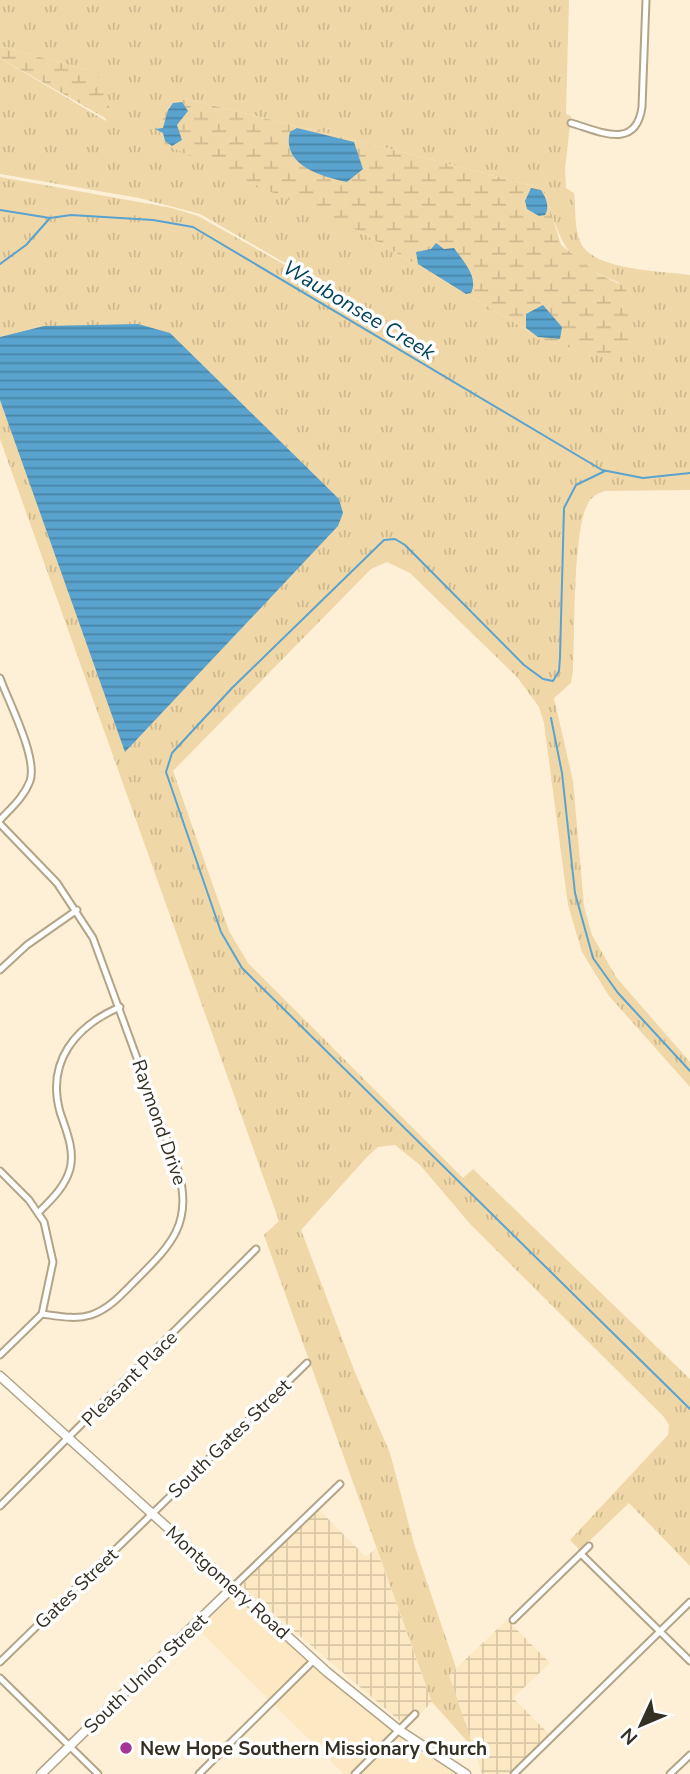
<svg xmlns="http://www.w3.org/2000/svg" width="690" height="1774" font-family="'Nunito Sans',sans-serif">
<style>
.built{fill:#fce8c2}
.industrial{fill:url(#industrial-grid)}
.grass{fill:url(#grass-tufts);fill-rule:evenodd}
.wetland{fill:url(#wetland-marsh)}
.water{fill:url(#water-rules)}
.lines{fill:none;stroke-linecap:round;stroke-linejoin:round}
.stream{stroke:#59a3ce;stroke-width:2}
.street-casing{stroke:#b3a487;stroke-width:9}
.secondary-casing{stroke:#b3a487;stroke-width:11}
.street{stroke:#fff;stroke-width:5}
.secondary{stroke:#fff;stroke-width:8}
.poi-dot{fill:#a33695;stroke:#fff;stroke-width:2.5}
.labels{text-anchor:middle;stroke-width:7;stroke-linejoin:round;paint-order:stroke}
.street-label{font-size:19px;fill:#352f23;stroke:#fff}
.poi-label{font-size:19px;font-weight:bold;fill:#352f23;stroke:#fff;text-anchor:start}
.water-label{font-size:21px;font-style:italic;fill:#00415e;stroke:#fff}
</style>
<defs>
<pattern id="industrial-grid" width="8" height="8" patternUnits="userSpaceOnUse" patternTransform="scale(1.75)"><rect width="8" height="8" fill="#fce8c2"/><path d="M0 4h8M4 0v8" fill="none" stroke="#d9c7a6"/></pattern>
<pattern id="grass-tufts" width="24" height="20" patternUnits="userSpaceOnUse" patternTransform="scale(1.75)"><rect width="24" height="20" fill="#f0d7a7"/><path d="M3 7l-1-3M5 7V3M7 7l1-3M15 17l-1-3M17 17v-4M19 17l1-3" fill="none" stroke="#ceb98f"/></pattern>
<pattern id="wetland-marsh" width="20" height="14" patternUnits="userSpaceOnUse" patternTransform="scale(1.75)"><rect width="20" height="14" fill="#f0d7a7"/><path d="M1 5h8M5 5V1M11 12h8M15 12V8" fill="none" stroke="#ceb98f"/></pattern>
<pattern id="water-rules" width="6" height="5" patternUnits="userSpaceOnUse" patternTransform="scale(1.75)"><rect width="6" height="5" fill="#59a3ce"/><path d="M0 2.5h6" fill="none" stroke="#4a85a7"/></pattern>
</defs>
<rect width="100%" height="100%" fill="#fdf0d7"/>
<path class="built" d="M233 1594 405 1741 455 1774H344L199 1630Z"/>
<g class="industrial">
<path d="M319 1510 366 1557 376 1548 432 1702 407 1727 241 1586Z"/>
<path d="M507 1620 550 1663 513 1698 551 1736 513 1774H482L449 1675Z"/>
</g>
<path class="grass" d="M0 0H569L566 114 571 116 565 170 566 188 574 193C576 208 574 228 580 241 591 271 663 271 690 275V490L605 491C595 494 590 498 586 508 573 538 575 634 573 671L571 683 554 698 573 781 584 906 592 935 616 977 690 1062V1087L609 996 582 952 568 905 544 723 539 707 517 677 410 573 387 562 371 569 173 771 229 931 248 963 463 1178 473 1169 690 1379V1566L629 1503 580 1550 570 1540 668 1435 669 1425 664 1417 471 1225 420 1165 395 1145 378 1147 368 1156 301 1230 354 1370 390 1453 414 1544 456 1668 449 1675 474 1749 432 1702 264 1235 279 1221 0 439V177L172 208 198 216 431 347 200 214 139 198 0 174V58L106 121 94 72 0 46ZM186 99C306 128 425 157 544 189 560 240 563 262 618 282L633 359 625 362 546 341 359 231 161 123C166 107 171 103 186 99Z"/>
<g class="wetland">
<path d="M0 46 94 72 105 87 112 122 0 58Z"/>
<path d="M186 99C306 128 425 157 544 189L561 245 598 274 626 287 633 359 625 363 546 341 359 231 166 145 160 137C161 116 165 104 186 99Z"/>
</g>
<g class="water">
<path d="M182 102 188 111 177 125 182 140 172 146 165 141 163 133 155 129 163 128 168 110 173 103Z"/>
<path d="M297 128 354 142 363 169 347 182C322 177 281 165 290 132Z"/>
<path d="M531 188 541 190C546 198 550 206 545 215L539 216 527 209 525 201Z"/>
<path d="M436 243 444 249 454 248C463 261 479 277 471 293L466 294 418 264 416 252 431 249Z"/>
<path d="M543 305 562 327 560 339 538 337 526 328V314Z"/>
<path d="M138 324 170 333 339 499 343 513 338 526 125 752 0 400V337L44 326Z"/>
</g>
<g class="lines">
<g class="stream">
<path d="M0 210 50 218 71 215 153 220 193 227 602 470 643 478 690 473"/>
<path d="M0 264 26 245 50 218"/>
<path d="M605 471 576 485 564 508 560 657 559 671 553 681 543 679 524 665 405 545 395 539 384 540 232 688 172 753 166 772 221 932 242 968 690 1409"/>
<path d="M551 718 562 773 575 893 593 958 618 993 690 1071"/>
</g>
<g class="street-casing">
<g id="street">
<path d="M571 123C599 131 636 151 642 107L646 0"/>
<path d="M0 678C9 703 38 758 30 781 24 797 11 808 0 820"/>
<path d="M0 824 57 883 93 938 178 1170C194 1224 170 1246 134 1282 121 1295 109 1309 91 1315 75 1320 58 1316 42 1314"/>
<path d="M0 970 27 945 77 910"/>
<path d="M0 1171 29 1200 44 1222 53 1262 42 1314 0 1355"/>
<path d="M39 1212C51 1200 65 1187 70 1169 75 1150 66 1130 60 1112 46 1061 76 1026 120 1007"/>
<path d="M0 1506 256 1249"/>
<path d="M581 1554 690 1661"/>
<path d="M233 1587 340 1484"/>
<path d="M513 1620 589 1546"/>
<path d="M0 1662 307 1363"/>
<path d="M0 1678 98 1774"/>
<path d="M199 1774 314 1660"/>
<path d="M355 1774 415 1714"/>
<path d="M514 1774 690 1602"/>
<path d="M670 1774 690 1755"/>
</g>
</g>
<g class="secondary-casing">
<g id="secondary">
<path d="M0 1376 327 1672 399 1730 466 1774"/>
<path d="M41 1774 233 1587"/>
</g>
</g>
<use href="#street" class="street"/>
<use href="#secondary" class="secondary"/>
</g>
<circle class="poi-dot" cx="126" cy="1748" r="7"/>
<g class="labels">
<g class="street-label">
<text transform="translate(160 1122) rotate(71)" y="7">Raymond Drive</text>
<text transform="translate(129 1378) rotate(-45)" y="7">Pleasant Place</text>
<text transform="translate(229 1438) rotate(-44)" y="7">South Gates Street</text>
<text transform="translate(228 1582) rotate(42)" y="7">Montgomery Road</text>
<text transform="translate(76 1588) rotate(-44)" y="7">Gates Street</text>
<text transform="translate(145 1673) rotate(-44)" y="7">South Union Street</text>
</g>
<g class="poi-label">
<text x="140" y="1755">New Hope Southern Missionary Church</text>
</g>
<g class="water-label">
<text transform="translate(359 310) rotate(31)" y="7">Waubonsee Creek</text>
</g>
</g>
<g transform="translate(641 1725) rotate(226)" stroke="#ffffff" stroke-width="5" paint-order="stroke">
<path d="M0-5L12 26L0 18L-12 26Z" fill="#352f23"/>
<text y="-10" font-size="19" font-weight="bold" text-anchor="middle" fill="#352f23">N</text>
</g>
</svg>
